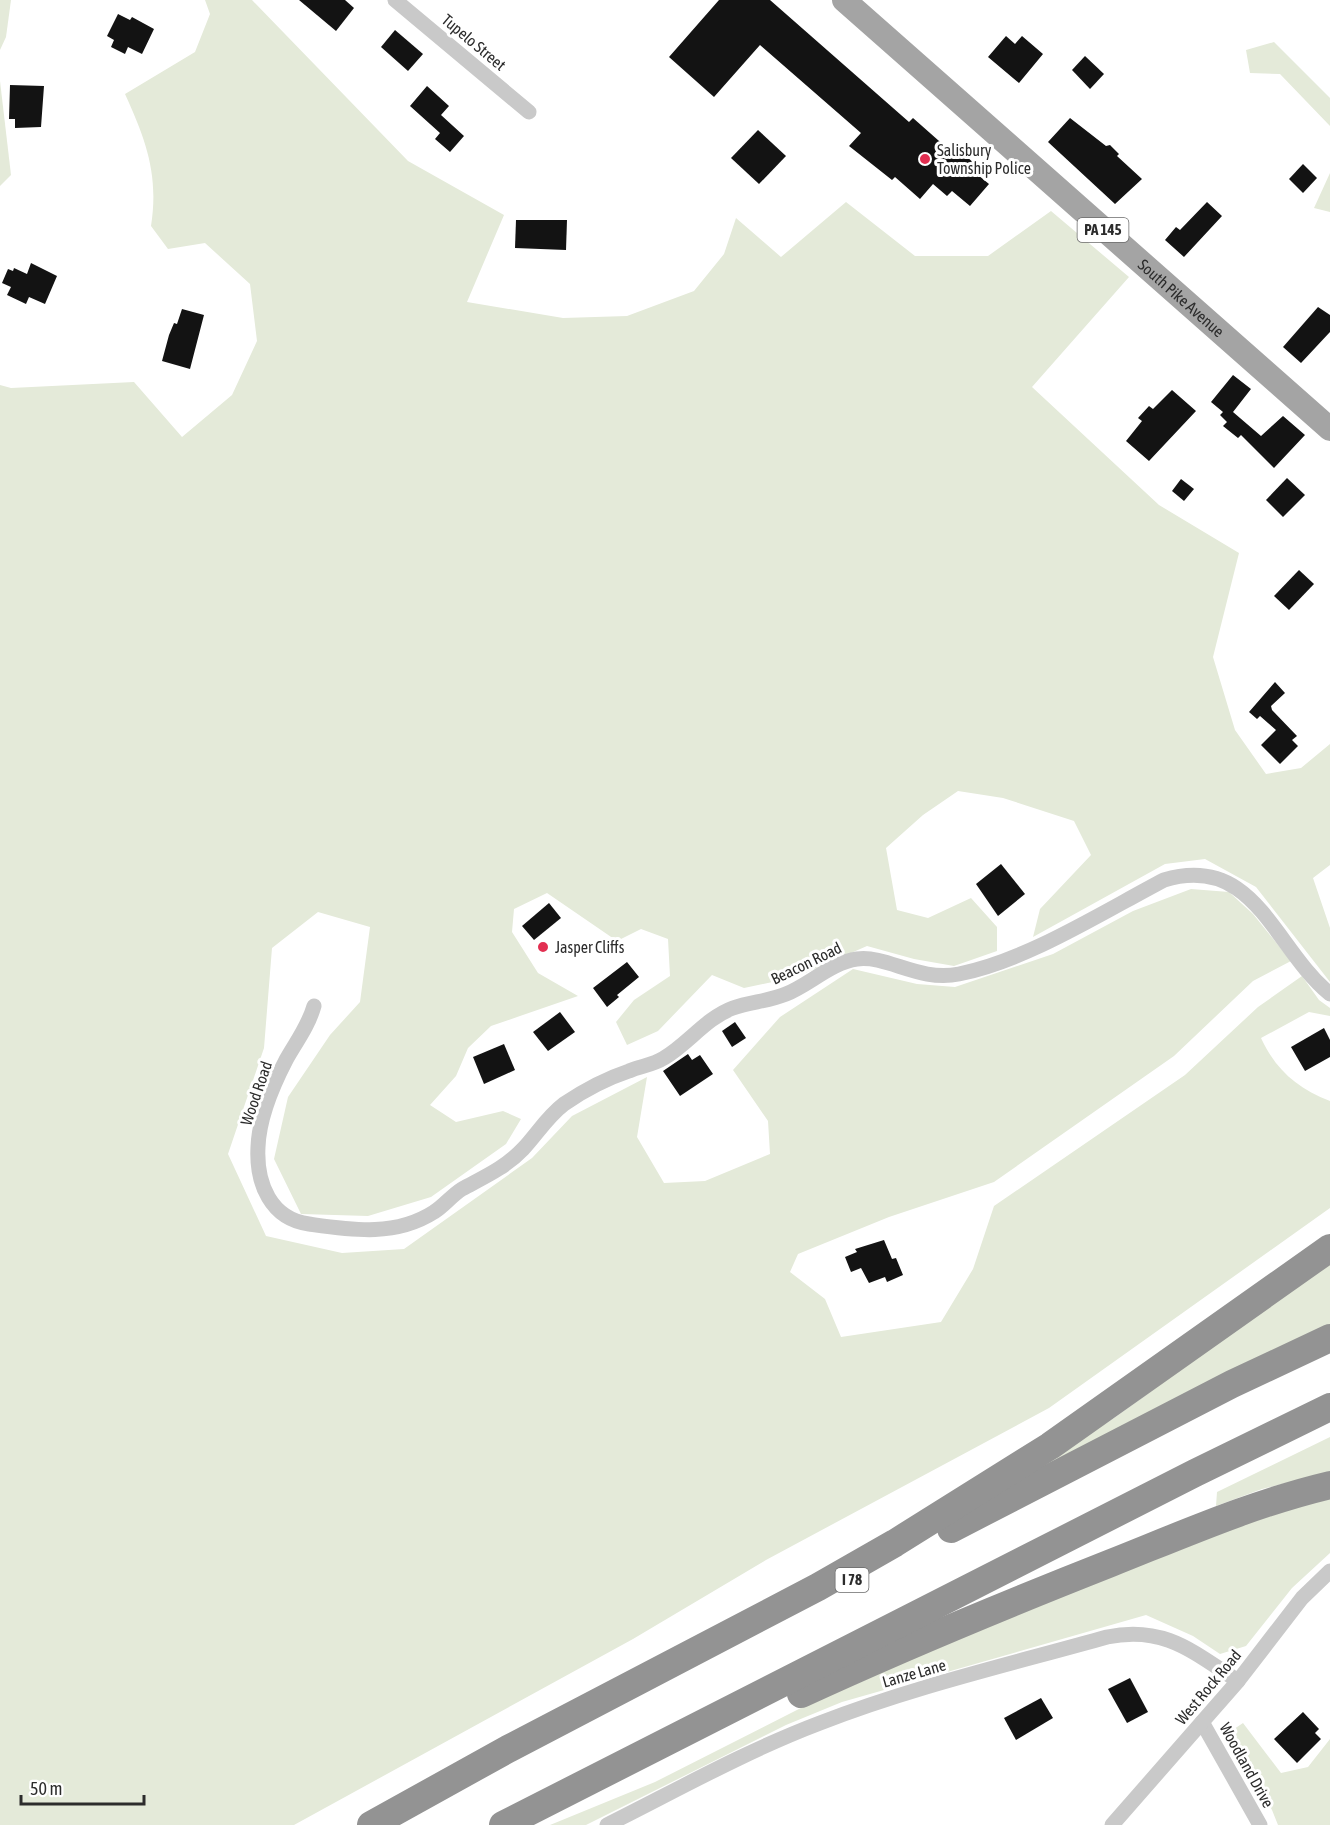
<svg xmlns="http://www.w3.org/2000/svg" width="1330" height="1825" font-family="'Asap Condensed',sans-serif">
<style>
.green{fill:#e4ead9}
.building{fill:#131313}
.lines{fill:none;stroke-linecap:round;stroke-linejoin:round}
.street{stroke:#c9c9c9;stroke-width:15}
.primary{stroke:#a4a4a4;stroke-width:24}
.highway{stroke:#939393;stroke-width:28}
.poi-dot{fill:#e22f51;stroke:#fff;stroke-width:2}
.labels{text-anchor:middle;stroke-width:6;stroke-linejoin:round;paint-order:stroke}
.shield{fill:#fff;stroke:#6b6b6b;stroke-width:1.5}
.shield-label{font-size:15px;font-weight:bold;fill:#2c2c2c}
.street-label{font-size:16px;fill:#2c2c2c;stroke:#fff}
.poi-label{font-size:16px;fill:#2c2c2c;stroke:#fff;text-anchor:start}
</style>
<rect width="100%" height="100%" fill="#fff"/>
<g class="green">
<path d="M0 0H11L6 37 0 50Z"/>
<path d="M205 0H252L408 161 504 215 467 302 563 318 627 316 694 291 724 254 736 218 781 257 846 202 915 256H988L1051 211 1129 277 1032 387 1159 505 1239 553 1213 657 1235 730 1266 774 1301 768 1330 744V865L1313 878 1330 928V982L1256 887 1205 859 1165 864 1033 937 1040 909 1091 855 1074 821 1003 798 958 791 923 815 886 848 897 910 928 918 971 898 997 927V951L954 966 914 959 867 946 796 977 744 988 712 975 658 1031 627 1045 616 1022 634 1000 670 976 668 939 641 929 617 941 547 893 514 909 512 932 538 973 578 996 491 1026 468 1048 456 1076 430 1105 456 1122 503 1111 521 1119 506 1144 431 1197 368 1216 301 1214 274 1159 288 1097 330 1035 360 1002 370 927 318 912 272 948 264 1048 228 1154 266 1236 342 1253 404 1249 532 1158 572 1116 647 1077 637 1137 664 1183 705 1181 770 1154 768 1121 733 1070 780 1017 853 969 917 984 955 987 1053 954 1133 911 1191 889 1229 892 1253 914 1291 961 1253 981 1174 1056 994 1182 889 1217 798 1254 790 1272 825 1299 841 1337 941 1322 973 1269 994 1206 1185 1075 1258 1007 1302 976 1319 1000 1330 1008V1016L1309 1012 1261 1038C1276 1070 1297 1088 1330 1101V1208L1049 1408 766 1560 633 1639 294 1825H0V385L11 388 134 382 182 437 232 395 257 341 250 284 205 243 168 249 151 226C159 175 146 140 125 94L195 52 210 14Z"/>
<path d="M1274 42 1330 98V126L1280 74 1250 73 1246 50Z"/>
<path d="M0 81 11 175 0 186Z"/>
<path d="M1330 173V212L1314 208Z"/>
<path d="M1330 1262V1328L1021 1478 1114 1418Z"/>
<path d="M1330 1437V1472L1262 1489 1216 1506 1217 1492Z"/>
<path d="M1330 1498V1553L1292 1588 1246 1646 1220 1654 1193 1636 1146 1615 842 1702 786 1725 586 1825H550L655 1782 848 1684 1261 1514Z"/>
<path d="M1243 1723 1281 1773 1308 1767 1330 1739V1825H1278L1272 1810 1228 1733Z"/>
</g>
<g class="building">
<path d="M299 0H345L354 8 336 31Z"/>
<path d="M719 0H770L909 122 913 118 956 156 960 151 982 170 978 175 989 184 970 206 952 191 947 196 933 184 920 199 895 177 892 180 849 146 861 133 760 45 714 97 669 57Z"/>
<path d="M118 14 130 20 132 17 154 29 142 54 128 47 125 54 111 47 114 40 107 36Z"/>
<path d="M395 30 423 54 408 71 381 47Z"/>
<path d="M1006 36 1015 44 1022 36 1043 54 1019 83 988 57Z"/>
<path d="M1085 56 1104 74 1090 89 1072 70Z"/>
<path d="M10 85 44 86 41 127 15 128V119H9Z"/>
<path d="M427 86 449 106 441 115 464 136 450 152 435 139 440 133 410 106Z"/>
<path d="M1070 118 1106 146 1110 145 1119 154 1117 156 1142 179 1115 204 1048 142Z"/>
<path d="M758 130 786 156 759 184 731 158Z"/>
<path d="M1303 164 1317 178 1303 193 1289 179Z"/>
<path d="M1207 202 1222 216 1184 257 1165 240 1176 227 1180 230Z"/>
<path d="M516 220H567L566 250 515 248Z"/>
<path d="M31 263 57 276 45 304 29 297 26 304 7 295 11 287 2 283 8 269 13 271 14 268 27 274Z"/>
<path d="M1318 307 1330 315V332L1301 363 1283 347Z"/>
<path d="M182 309 204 315 190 369 162 361 169 335 174 323 177 324Z"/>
<path d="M1233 375 1251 389 1233 412 1261 436 1283 416 1305 435 1274 468 1241 435 1238 438 1223 426 1227 422 1220 415 1223 412 1211 402Z"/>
<path d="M1172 390 1196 411 1149 461 1126 441 1142 421 1138 418 1149 406 1153 409Z"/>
<path d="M1287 478 1305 495 1283 517 1266 500Z"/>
<path d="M1181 479 1194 489 1184 501 1172 491Z"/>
<path d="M1299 570 1314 584 1289 610 1274 596Z"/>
<path d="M1275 682 1285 693 1271 706 1272 710 1297 736 1292 740 1298 746 1280 764 1261 745 1276 730 1260 716 1257 719 1249 712Z"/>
<path d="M1001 864 1025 894 998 916 976 884Z"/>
<path d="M549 903 561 918 534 940 522 926Z"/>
<path d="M627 962 639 977 617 995 619 997 607 1007 593 988Z"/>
<path d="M560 1012 575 1032 548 1051 533 1032Z"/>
<path d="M735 1022 746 1038 732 1047 722 1031Z"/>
<path d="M1324 1028 1330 1040V1057L1305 1071 1291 1047Z"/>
<path d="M504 1044 515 1070 484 1084 473 1057Z"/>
<path d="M688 1054 692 1060 700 1055 713 1074 680 1096 663 1071Z"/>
<path d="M884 1240 892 1259 896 1258 903 1275 887 1282 885 1277 869 1283 861 1268 851 1272 845 1257 857 1252 855 1249Z"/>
<path d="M1130 1678 1148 1712 1127 1723 1108 1689Z"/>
<path d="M1041 1698 1053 1718 1016 1740 1004 1718Z"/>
<path d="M1303 1712 1319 1729 1315 1733 1321 1739 1297 1763 1274 1739Z"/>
</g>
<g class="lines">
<g class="street">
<path d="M395 0 529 112"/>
<path d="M314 1006C308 1027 296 1042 286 1060 273 1085 259 1119 258 1147 256 1184 271 1219 309 1224 352 1230 395 1237 434 1212 444 1206 451 1196 462 1189 484 1177 505 1168 523 1149 537 1134 547 1117 564 1104 583 1091 608 1078 629 1071 641 1066 653 1065 664 1058 688 1044 706 1018 733 1008 750 1002 769 1001 786 994 809 985 832 962 857 959 888 955 918 982 959 974 1026 961 1103 912 1164 880 1255 853 1273 947 1330 994"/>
<path d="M1202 1722 1260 1825"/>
<path d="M607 1825C677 1790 746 1751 820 1723 912 1687 1011 1664 1107 1637 1164 1625 1193 1652 1238 1681"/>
<path d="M1112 1825 1238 1681 1302 1598 1330 1571"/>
</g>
<path class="primary" id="s1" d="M844 0 1330 429"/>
<g class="highway">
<path d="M951 1529 1232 1384 1330 1338"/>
<path d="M801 1694C903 1647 1007 1604 1111 1563 1184 1534 1254 1503 1330 1485"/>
<path d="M371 1825 508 1749 818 1587 895 1543 1050 1446 1330 1248"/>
<path d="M503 1825 1195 1473 1330 1407"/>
</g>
</g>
<g class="poi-dot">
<circle cx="925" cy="159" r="6"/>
<circle cx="543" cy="947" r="6"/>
</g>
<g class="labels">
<g class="shield">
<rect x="1077.5" y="218" width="51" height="24" rx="4.5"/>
<rect x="835.5" y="1568" width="33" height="24" rx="4.5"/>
</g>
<g class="shield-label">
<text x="1103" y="235">PA 145</text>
<text x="852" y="1585">I 78</text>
</g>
<g class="street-label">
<text transform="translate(474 42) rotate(40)" y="6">Tupelo Street</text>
<text dy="6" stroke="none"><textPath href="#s1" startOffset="450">South Pike Avenue</textPath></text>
<text transform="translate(806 963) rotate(-26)" y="6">Beacon Road</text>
<text transform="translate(256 1093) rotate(-71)" y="6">Wood Road</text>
<text transform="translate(914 1673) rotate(-16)" y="6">Lanze Lane</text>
<text transform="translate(1208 1687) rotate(-50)" y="6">West Rock Road</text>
<text transform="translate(1247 1765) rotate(61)" y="6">Woodland Drive</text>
</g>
<g class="poi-label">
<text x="937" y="156">Salisbury<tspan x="937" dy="18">Township Police</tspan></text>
<text x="555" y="953">Jasper Cliffs</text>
</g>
</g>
<path d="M21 1795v9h123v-9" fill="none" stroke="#2c2c2c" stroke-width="3"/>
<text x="30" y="1795" font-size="18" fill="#2c2c2c" stroke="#ffffff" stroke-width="4.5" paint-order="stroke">50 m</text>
</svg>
